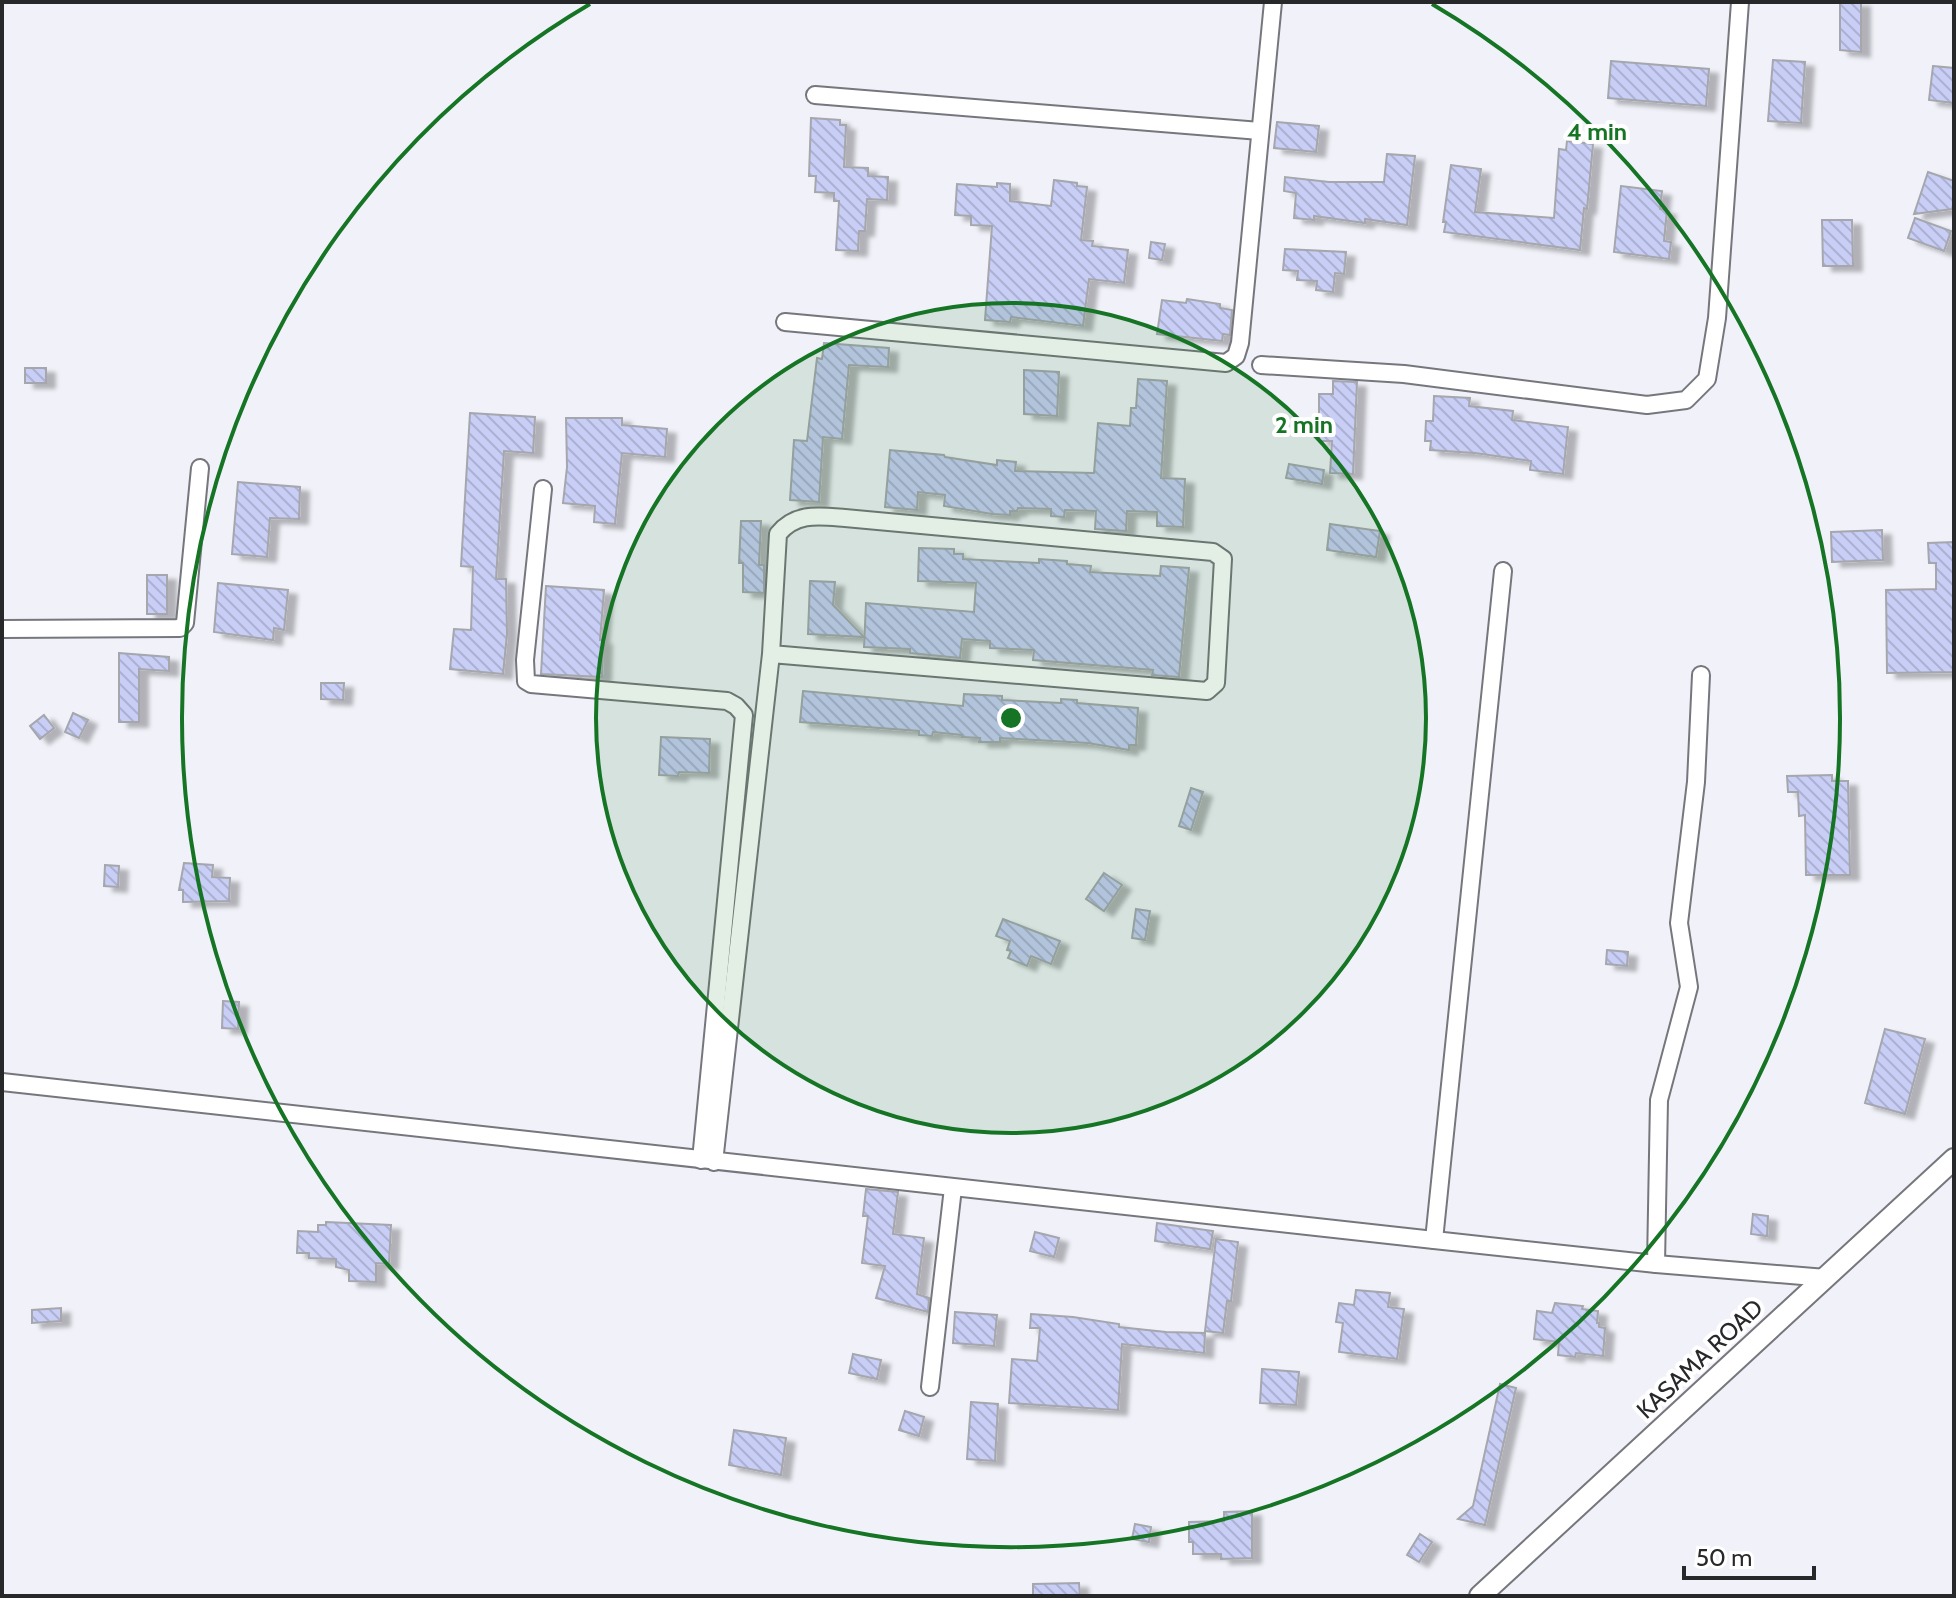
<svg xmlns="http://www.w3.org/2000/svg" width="1956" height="1598" font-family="Cabin,sans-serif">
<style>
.building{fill:url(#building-back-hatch);stroke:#a5a7ad;stroke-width:2;filter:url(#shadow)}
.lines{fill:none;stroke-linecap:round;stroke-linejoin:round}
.minor-casing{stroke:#76777d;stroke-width:20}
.tertiary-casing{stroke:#76777d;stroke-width:24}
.minor{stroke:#fff;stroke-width:16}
.tertiary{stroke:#fff;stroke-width:20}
.ring{fill:none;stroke:#167525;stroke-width:4}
.labels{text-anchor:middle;stroke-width:8;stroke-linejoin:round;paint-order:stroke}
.street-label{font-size:24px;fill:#27282a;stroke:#fff}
.centre{fill:#167525;stroke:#fff;stroke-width:4}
.ring-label{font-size:24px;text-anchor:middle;font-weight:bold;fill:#167525;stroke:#fff;stroke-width:8;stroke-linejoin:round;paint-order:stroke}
</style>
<defs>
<pattern id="building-back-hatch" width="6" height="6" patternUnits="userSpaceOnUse" patternTransform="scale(2)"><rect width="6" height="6" fill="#c8cef6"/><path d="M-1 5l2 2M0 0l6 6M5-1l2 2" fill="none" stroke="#acb1d3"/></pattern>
<filter id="shadow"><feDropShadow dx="9" dy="5" stdDeviation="2" flood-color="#0004"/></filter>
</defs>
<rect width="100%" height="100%" fill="#f1f2f9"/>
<g class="building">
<path d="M1840 2H1861V52L1840 50Z"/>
<path d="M1773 60 1805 62 1801 123 1768 121Z"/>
<path d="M1611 61 1709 69 1706 106 1608 98Z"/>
<path d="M1933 66 1954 68V103L1929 100Z"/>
<path d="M811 118 840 120V125H846L844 167 868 168V176L888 177 887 200 867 199 865 231H859L858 251 836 250 839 201H834V193L815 192 816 176H809Z"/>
<path d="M1277 122 1319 126 1316 152 1274 148Z"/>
<path d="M1567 141 1593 144 1587 209 1584 208 1580 250 1444 232 1446 222H1443L1451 165 1481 169 1475 212 1554 218 1559 149 1566 150Z"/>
<path d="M1387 154 1415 156 1407 225 1365 219V223L1314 216V220L1294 218 1296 193 1284 191 1285 177 1329 182H1384Z"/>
<path d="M1928 172 1954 181V202L1952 209 1914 214Z"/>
<path d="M1054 180 1077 183V186L1087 187 1081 240 1093 241 1092 246 1128 250 1124 283 1089 279 1083 326 1011 317 1010 322 985 320 992 226 971 225V216L955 215 957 184 997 187V183L1010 184V201L1051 206Z"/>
<path d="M1621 186 1662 191 1660 209 1667 210 1664 241 1671 242 1669 259 1614 252Z"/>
<path d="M1915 218 1951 231 1944 251 1908 238Z"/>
<path d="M1822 220H1852L1853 266H1823Z"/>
<path d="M1151 242 1165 244 1162 260 1149 258Z"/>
<path d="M1285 249 1346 252 1344 274 1335 273 1333 292 1316 290 1317 281 1297 280 1298 271 1283 270Z"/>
<path d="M1187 299 1220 304V308L1232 310 1230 335 1223 334 1222 341 1157 334 1162 300 1186 303Z"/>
<path d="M824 343 889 348 888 367 849 365 842 439 823 437 819 502 790 500 794 440 807 441 817 358 822 359Z"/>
<rect x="25" y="368" width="21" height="15"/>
<path d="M1024 370 1059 372 1057 416 1024 414Z"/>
<path d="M1138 379 1167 381 1161 478 1185 479 1183 527 1157 526V512L1127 511 1126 531 1095 529 1096 511 1065 510 1064 517 1051 516V509L1018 508 1017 511H1010V515L992 514 944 506 945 495 918 492 917 510 885 507 890 450 944 455 945 457 997 465V460L1016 462 1015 471 1094 473 1098 423 1130 426 1131 408H1136Z"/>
<path d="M1333 381 1357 382 1353 474 1330 473 1332 441H1319V394H1333Z"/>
<path d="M1434 396 1470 398 1469 406 1513 411 1512 420 1568 427 1563 474 1530 470 1531 461 1475 453 1430 450 1431 441H1425L1426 421H1433Z"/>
<path d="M470 413 535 417 533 453 504 451 496 579H506L507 634 503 674 450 669 454 629 471 630 473 567 461 566Z"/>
<path d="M566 418H622V425L667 429 665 457 622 453 615 524 594 522 595 506 563 503 567 467Z"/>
<path d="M1289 464 1324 470 1322 484 1286 478Z"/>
<path d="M238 482 300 487 299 519 270 518 267 557 232 554Z"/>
<path d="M741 521H761L759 565H764V593L743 592V563H739Z"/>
<path d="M1330 524 1380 531 1376 557 1327 550Z"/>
<path d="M1882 530 1883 560 1832 562 1831 532Z"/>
<path d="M1954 542V672L1887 673 1886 590 1936 589V563H1929L1928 543Z"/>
<path d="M919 548 954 549V554H963V559L1039 563V559L1067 561V564L1091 566 1090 572 1160 576 1161 566 1189 568 1179 677 1152 675 1153 670 1033 660 1034 650 990 648V641L962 639 960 658 910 653V649L864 647 866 603 974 612 976 583 918 581Z"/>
<rect x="147" y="575" width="20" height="39"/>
<path d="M810 581 835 582 833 605 864 637 808 634Z"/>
<path d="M218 583 288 590 284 630 274 628 273 640 214 632Z"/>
<path d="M546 586 604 590 600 640H603L602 677 541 674Z"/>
<path d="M119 653 169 657V671L139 669V722H119Z"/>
<path d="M321 683H344L343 700 321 699Z"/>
<path d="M803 691 963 706 964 694 1002 696V700L1061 703V699L1077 700V703L1138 708 1136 745H1129V750L1088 743 1000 738V742H979L980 738 962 737V735L933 732 932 736 919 735V731L800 722Z"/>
<path d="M73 713 88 720 79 738 65 732Z"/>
<path d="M44 715 54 728 40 739 30 726Z"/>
<path d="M661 737 710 739 709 773 679 772 678 776 659 775Z"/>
<path d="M1832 775V781H1848L1850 875H1806L1805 815 1799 816 1798 792H1788L1787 776Z"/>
<path d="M1191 788 1203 792 1191 830 1179 826Z"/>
<path d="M184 863 213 865 212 877 230 878 229 901 183 902V890H179Z"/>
<path d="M105 865 119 866 118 887 104 886Z"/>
<path d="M1104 873 1122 885 1104 911 1086 899Z"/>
<path d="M1136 909 1150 911 1145 940 1132 938Z"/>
<path d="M1003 919 1060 941 1051 964 1031 956 1027 966 1008 958 1011 951 1007 950 1010 941 996 936Z"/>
<path d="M1607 950 1628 952 1627 966 1606 964Z"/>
<path d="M223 1001 239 1002 238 1029 222 1028Z"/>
<path d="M1885 1029 1925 1039 1905 1114 1865 1103Z"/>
<path d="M866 1189 898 1192 893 1234 924 1238 917 1294 929 1298 928 1312 876 1298 885 1266 862 1263 868 1216H863Z"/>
<path d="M1753 1214 1768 1216 1767 1236 1751 1234Z"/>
<path d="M326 1222 391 1225 389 1264 376 1263V1282L349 1281V1270L336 1267V1259L309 1258V1253H297L298 1231 318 1232V1225H326Z"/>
<path d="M1157 1223 1213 1231 1210 1249 1155 1241Z"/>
<path d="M1035 1232 1059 1238 1054 1257 1030 1251Z"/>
<path d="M1216 1239 1238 1242 1231 1301H1227L1223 1333 1205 1331Z"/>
<path d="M1356 1290 1390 1293 1388 1307 1404 1309 1397 1359 1339 1352 1343 1323 1336 1322 1339 1303 1354 1305Z"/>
<path d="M1555 1303 1583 1306 1582 1309 1598 1311 1597 1323H1599V1327L1605 1328 1603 1356 1576 1353 1575 1357 1558 1355 1559 1342 1534 1339 1537 1311 1552 1313Z"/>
<path d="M61 1308V1321L32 1323V1310Z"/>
<path d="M955 1312 997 1315 994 1346 953 1343Z"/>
<path d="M1031 1314 1073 1317 1119 1324V1327L1166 1332 1205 1333 1204 1353 1122 1344 1118 1410 1009 1403 1012 1359 1037 1361 1040 1328H1030Z"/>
<path d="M853 1354 881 1360 877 1379 849 1373Z"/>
<path d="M1262 1369 1299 1372 1296 1405 1260 1403Z"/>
<path d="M1500 1384 1516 1388 1485 1525 1458 1519 1473 1506Z"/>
<path d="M971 1402 998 1404 995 1461 967 1459Z"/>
<path d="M905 1411 924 1417 919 1436 899 1430Z"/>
<path d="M734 1430 786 1438 781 1475 729 1465Z"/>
<path d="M1252 1511V1558L1221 1559V1554H1193V1542H1189V1522L1224 1521V1512Z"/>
<path d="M1135 1524 1151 1527 1149 1542 1132 1539Z"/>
<path d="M1420 1534 1432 1542 1419 1562 1407 1555Z"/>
<path d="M1079 1583 1080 1596H1033V1584Z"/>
</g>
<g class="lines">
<g class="minor-casing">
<g id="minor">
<path d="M815 95 1260 131"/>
<path d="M785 322 1226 363 1236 356 1240 343 1273 2"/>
<path d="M1261 365 1404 374 1647 405 1686 400 1707 379 1717 318 1740 2"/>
<path d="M543 489 525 660 526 681 531 684 727 701 736 706 744 715 701 1160"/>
<path d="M2 629 180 628 185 623 200 468"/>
<path d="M2 1082 1434 1240 1656 1264 1826 1278"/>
<path d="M714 1162 771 654 778 534C796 512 819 516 845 518L1213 552 1223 559 1216 683 1207 691 771 654"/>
<path d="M1434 1240 1503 571"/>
<path d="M1656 1264 1659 1100 1689 987 1679 923 1696 782 1701 675"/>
<path d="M930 1387 953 1188"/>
</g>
</g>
<g class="tertiary-casing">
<path id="tertiary" d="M1480 1596 1954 1159"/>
</g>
<use href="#minor" class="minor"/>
<use href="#tertiary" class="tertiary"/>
</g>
<circle cx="1011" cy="718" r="415" fill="#167525" fill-opacity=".12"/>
<g class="ring">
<circle cx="1011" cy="718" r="415"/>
<path d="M1432 4A829 829 0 1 1 590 4"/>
</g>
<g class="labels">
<g class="street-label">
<text transform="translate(1700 1359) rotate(-43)" y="8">KASAMA ROAD</text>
</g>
</g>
<circle cx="1011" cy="718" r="12" class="centre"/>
<g class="ring-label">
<text x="1597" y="140">4 min</text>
<text x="1304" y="433">2 min</text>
</g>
<rect width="1956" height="1598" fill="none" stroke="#27282a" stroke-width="8"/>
<path d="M1684 1566v12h130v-12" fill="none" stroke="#27282a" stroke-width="4"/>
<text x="1696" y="1566" font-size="24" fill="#27282a" stroke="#ffffff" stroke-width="6" paint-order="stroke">50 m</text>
</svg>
